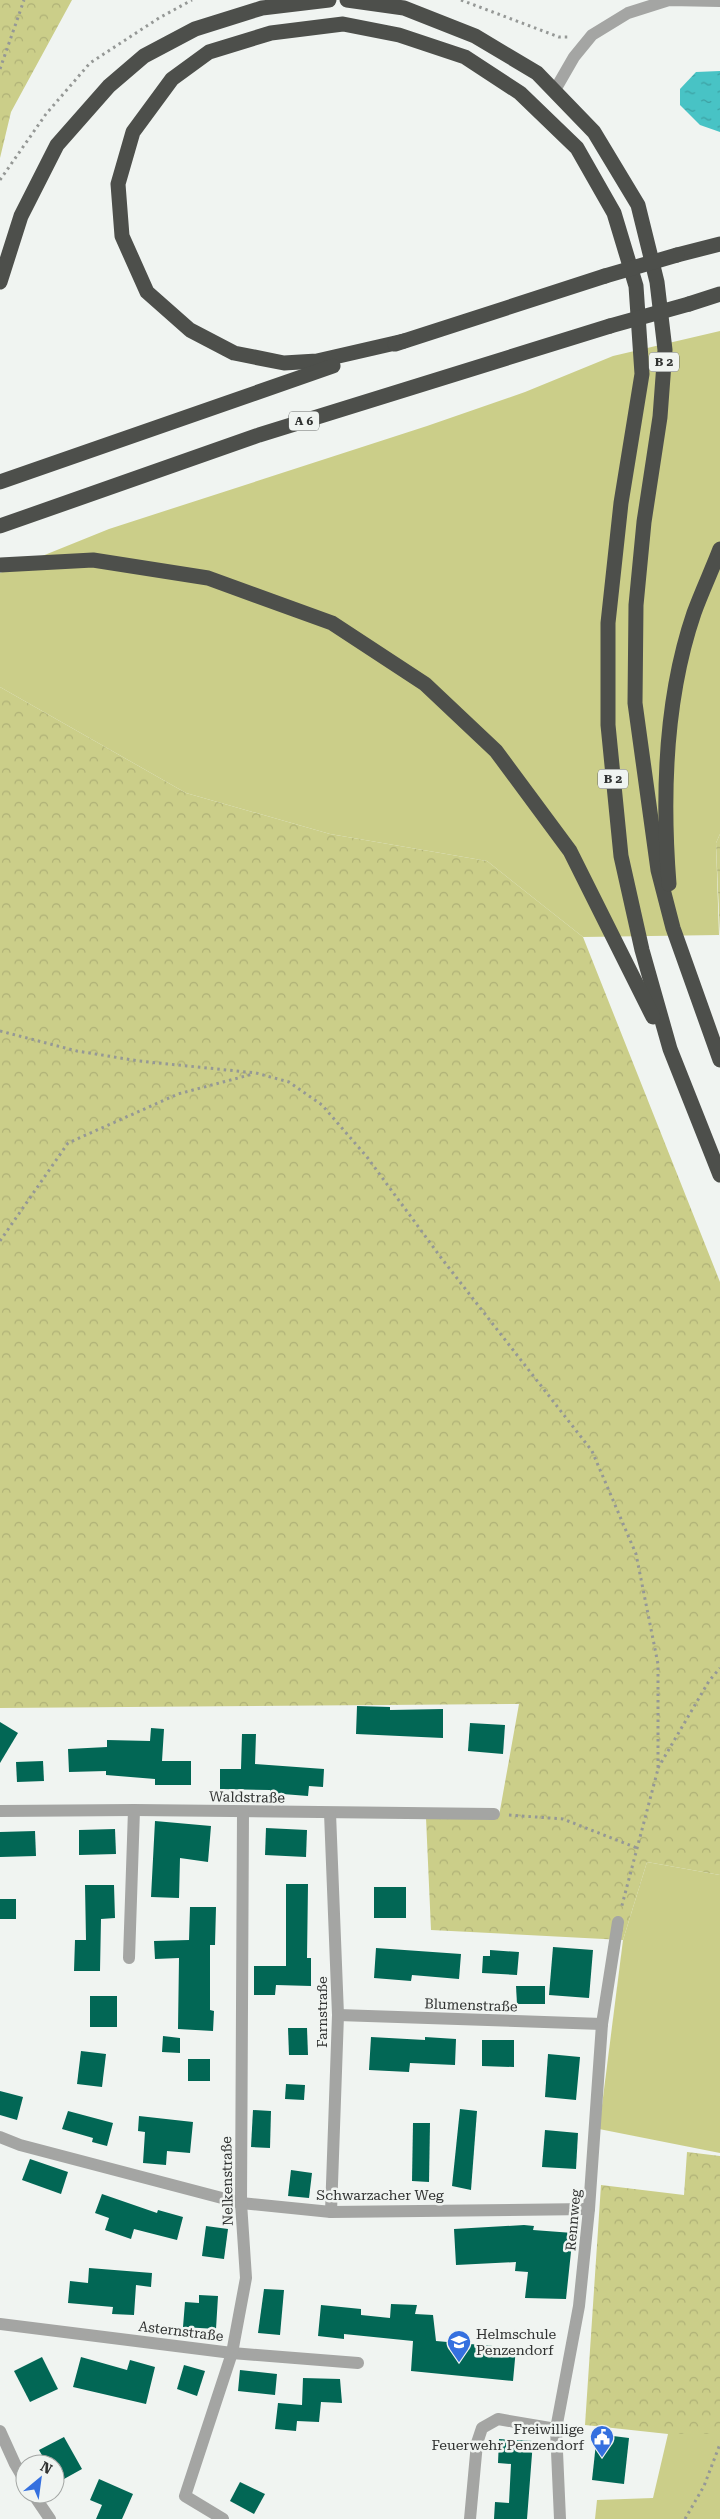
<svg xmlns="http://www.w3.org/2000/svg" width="720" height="2519" font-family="'Roboto Serif',serif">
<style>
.green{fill:#cbce89}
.forest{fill:url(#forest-crowns)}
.water{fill:url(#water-ripples)}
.building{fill:#026755}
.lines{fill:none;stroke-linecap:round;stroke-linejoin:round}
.path{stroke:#959896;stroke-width:3;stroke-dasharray:2.5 4;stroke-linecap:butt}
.minor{stroke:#a4a5a3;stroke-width:12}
.highway{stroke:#4d4f4b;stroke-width:15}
.highway-bridge{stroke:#4d4f4b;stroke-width:15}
.labels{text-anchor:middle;stroke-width:5;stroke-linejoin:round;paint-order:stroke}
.shield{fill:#f0f4f1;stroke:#6a6c6b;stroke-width:1}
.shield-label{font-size:12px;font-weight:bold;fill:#303231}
.street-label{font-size:14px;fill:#303231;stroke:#f0f4f1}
.poi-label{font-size:14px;fill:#303231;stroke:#f0f4f1;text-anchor:start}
</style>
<defs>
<pattern id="forest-crowns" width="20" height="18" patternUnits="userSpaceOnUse" patternTransform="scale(1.25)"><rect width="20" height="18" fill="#cbce89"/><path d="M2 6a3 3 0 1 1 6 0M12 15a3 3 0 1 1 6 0" fill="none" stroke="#afb177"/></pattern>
<pattern id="water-ripples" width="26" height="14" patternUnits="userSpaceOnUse" patternTransform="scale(1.25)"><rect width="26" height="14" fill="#48c3c5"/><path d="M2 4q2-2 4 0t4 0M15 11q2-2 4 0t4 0" fill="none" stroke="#3c9fa1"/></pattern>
</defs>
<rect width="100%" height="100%" fill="#f0f4f1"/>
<g class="green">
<path d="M720 331V834L716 843 719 935 583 937 487 861 330 834 186 793 0 687V573L109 529 427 426 525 392 613 356Z"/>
<path d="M647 1862 720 1875V2153L599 2129 623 1940Z"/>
<path d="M668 2434H720V2519H595L597 2500 653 2498Z"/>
</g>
<g class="forest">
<path d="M0 0H72L11 112 0 158Z"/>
<path d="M0 687 186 793 330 834 487 861 583 937 720 1282V1875L647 1862 623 1940 431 1930 426 1818 499 1816 519 1704 0 1708Z"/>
<path d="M720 834V937L716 843Z"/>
<path d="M687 2152 720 2156V2434H668L585 2425 601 2185 684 2195Z"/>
</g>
<path class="water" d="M720 71V132L700 125 680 105V89L696 72Z"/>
<g class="building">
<path d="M357 1706 390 1707V1710L443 1709V1738L356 1734Z"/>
<path d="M0 1722 18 1733 0 1763Z"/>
<path d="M470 1723 505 1725 503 1754 468 1751Z"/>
<path d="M151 1728 164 1729 162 1761H191V1785H155V1779L106 1775V1771L69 1772 68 1749 107 1747V1740L150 1741Z"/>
<path d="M242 1734H256L255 1764 324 1769 323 1787 309 1786 308 1796 270 1793V1790L220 1789V1769H241Z"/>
<path d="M43 1761 44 1781 17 1782 16 1762Z"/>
<path d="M155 1821 211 1826 208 1862 180 1858 179 1898 151 1897Z"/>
<path d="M266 1828 307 1830 306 1857 265 1855Z"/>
<path d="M115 1829 116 1854 79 1855V1830Z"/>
<path d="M35 1831 36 1856 0 1857V1832Z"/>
<path d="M286 1884H308L307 1958H311V1986L276 1985 275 1995H254V1966H286Z"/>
<path d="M85 1885H114L115 1918 101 1919 100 1971H74L75 1940H86Z"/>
<rect x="374" y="1887" width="32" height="31"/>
<rect x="0" y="1899" width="16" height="20"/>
<path d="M190 1907H216L215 1945H210V2010L214 2011 213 2031 178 2029 179 1958 155 1959 154 1941 189 1940Z"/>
<path d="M553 1947 593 1950 589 1998 549 1995Z"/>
<path d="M376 1948 461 1954 459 1979 412 1975 411 1981 374 1978Z"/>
<path d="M490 1950 519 1952 517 1975 482 1973 483 1956H490Z"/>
<path d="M516 1986H545V2004H517Z"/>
<rect x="90" y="1996" width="27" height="31"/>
<path d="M288 2028H307L308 2055H289Z"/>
<path d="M163 2036 180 2038V2053L162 2052Z"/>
<path d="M371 2037 425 2040V2037L456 2039 455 2065 410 2063 409 2072 369 2070Z"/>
<path d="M482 2040H514V2067L482 2066Z"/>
<path d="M81 2051 106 2054 102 2087 77 2084Z"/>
<path d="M548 2054 580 2057 576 2100 545 2097Z"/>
<rect x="188" y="2059" width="22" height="22"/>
<path d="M286 2084 305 2085 304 2100 285 2099Z"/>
<path d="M0 2091 23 2097 17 2120 0 2115Z"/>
<path d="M460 2109 477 2111 471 2190 452 2186Z"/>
<path d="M253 2110 271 2111 270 2148 251 2147Z"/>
<path d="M68 2111 113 2123 107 2146 92 2142 93 2138 62 2129Z"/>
<path d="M139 2116 193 2122 190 2153 167 2151 166 2165 143 2163 145 2132 138 2131Z"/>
<path d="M413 2123H430L429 2182 412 2181Z"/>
<path d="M545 2130 578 2133 576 2169 542 2167Z"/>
<path d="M30 2159 68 2172 61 2194 22 2180Z"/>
<path d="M291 2170 312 2173 309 2198 288 2196Z"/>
<path d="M102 2194 157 2213 158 2210 183 2217 177 2240 134 2229 131 2239 105 2230 109 2218 95 2213Z"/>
<path d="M524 2225 534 2226 533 2230 573 2233 566 2299 525 2298 528 2272 515 2271 516 2262 456 2265 454 2229Z"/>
<path d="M206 2226 228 2229 224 2259 202 2256Z"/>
<path d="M89 2268 152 2273 151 2287 136 2285 134 2315 112 2314 113 2307 68 2303 70 2281 88 2283Z"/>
<path d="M264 2289 284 2290 280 2335 258 2333Z"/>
<path d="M199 2295 218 2296 216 2329 183 2327 185 2302 199 2303Z"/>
<path d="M391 2304 417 2305 415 2314 433 2315 436 2341 516 2348 513 2381 411 2371 413 2341 344 2334V2339L318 2336 321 2305 361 2309V2315L390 2318Z"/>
<path d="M42 2357 58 2389 30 2402 14 2371Z"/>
<path d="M81 2357 127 2370 130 2360 155 2367 146 2404 73 2387Z"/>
<path d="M184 2365 205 2371 197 2396 177 2389Z"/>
<path d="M240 2370 277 2374 275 2395 238 2391Z"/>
<path d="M303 2378 340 2379 342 2403 321 2402 319 2422 297 2421 296 2431 275 2429 278 2403 302 2405Z"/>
<path d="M597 2434 629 2438 624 2484 592 2480Z"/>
<path d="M64 2437 82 2469 55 2484V2464H47L39 2450Z"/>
<path d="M499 2439 533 2441 527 2519H494L495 2502 509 2503 511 2464 498 2463Z"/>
<path d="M99 2479 133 2494 122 2519H96L102 2505 90 2500Z"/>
<path d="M240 2482 265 2494 254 2514 230 2501Z"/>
</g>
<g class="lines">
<g class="path">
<path d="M461 0 559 37H571"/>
<path d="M0 69 24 0"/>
<path d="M0 180 46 114 90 63 159 18 192 0"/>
<path d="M0 1031 77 1051 139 1061 256 1073 289 1082 322 1105 367 1157 442 1259 592 1451 636 1554 658 1664V1769L621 1909"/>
<path d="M0 1241 68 1143 178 1094 253 1074"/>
<path d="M658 1768 709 1681 720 1668"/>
<path d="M509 1815 563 1819 637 1848"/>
<path d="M685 2519 704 2486 720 2444"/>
</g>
<g class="minor">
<path d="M555 90 574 57 592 35 628 13 669 0 720 1"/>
<path d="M0 1811 134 1810 494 1814"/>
<path d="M330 1813 338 2015 331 2212"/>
<path d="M129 1958 134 1810"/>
<path d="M338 2015 602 2024"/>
<path d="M0 2137 20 2145 241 2203 331 2212 589 2209"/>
<path d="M0 2324 232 2353 358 2363"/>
<path d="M0 2431 15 2464 25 2481"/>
<path d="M33 2494 50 2519"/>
<path d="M223 2519 185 2496 232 2353 246 2278 241 2203 243 1812"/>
<path d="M470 2519 477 2443 482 2428 498 2419 556 2429"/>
<path d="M560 2519 556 2429 579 2306 589 2209 602 2024 618 1922"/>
</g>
<g class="highway">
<path d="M347 0 404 8 475 36 537 73 594 132 638 205 657 282 665 350 660 417 644 522 636 605 635 703 658 870 673 928 720 1060"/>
<path d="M677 255 720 244"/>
<path d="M0 282 21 216 57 145 109 86 144 56 195 29 262 8 329 0"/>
<path d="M689 304 720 294"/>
<path d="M404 341 317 361 284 363 234 353 190 330 147 292 122 236 118 184 133 132 172 79 209 52 271 33 343 24 399 35 465 57 520 93 577 148 614 213 636 286 642 374 621 503 608 623V725L621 856 642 950 670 1049 720 1175"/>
<path d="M395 344 605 276"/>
<path d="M0 482 333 366"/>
<path d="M0 526 259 435 610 326"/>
<path d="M0 565 93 560 208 578 332 623 425 684 496 751 570 851 653 1017"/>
<path d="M669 884C662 795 665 698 694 613 702 591 712 570 720 549"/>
</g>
<g class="highway-bridge">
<path d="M605 276 677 255"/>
<path d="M610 326 689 304"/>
</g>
</g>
<defs>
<g id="school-pin" transform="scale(1.25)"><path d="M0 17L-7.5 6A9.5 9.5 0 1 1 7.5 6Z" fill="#3570df" stroke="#f0f4f1"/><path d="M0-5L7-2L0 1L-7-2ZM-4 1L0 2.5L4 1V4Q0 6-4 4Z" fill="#fff"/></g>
<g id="civic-pin" transform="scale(1.25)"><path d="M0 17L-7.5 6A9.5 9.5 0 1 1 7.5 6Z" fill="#3570df" stroke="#f0f4f1"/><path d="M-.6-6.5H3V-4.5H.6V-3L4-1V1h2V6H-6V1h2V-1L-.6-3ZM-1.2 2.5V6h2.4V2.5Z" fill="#fff"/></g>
</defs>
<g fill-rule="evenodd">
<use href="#school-pin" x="459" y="2342"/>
<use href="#civic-pin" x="602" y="2437"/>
</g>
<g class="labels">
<g class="shield">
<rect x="649" y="352.5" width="30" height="19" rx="4"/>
<rect x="289" y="411.5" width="30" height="19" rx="4"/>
<rect x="598" y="769.5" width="30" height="19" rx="4"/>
</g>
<g class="shield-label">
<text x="664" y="366">B 2</text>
<text x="304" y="425">A 6</text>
<text x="613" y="783">B 2</text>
</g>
<g class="street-label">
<text transform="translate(247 1797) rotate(1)" y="5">Waldstraße</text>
<text transform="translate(471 2005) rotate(2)" y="5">Blumenstraße</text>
<text transform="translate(322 2012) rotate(-90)" y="5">Farnstraße</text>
<text transform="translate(227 2181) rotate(-91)" y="5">Nelkenstraße</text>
<text x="380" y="2200">Schwarzacher Weg</text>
<text transform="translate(573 2220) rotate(-85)" y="5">Rennweg</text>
<text transform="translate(181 2331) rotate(7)" y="5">Asternstraße</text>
</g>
<g class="poi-label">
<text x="476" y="2339">Helmschule<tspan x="476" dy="16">Penzendorf</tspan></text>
<text x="584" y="2434" text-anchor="end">Freiwillige<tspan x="584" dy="16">Feuerwehr Penzendorf</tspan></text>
</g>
</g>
<g transform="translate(40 2479) rotate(29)"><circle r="24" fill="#f0f4f1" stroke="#a3a6a4"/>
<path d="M0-4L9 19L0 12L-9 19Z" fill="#3570df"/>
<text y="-8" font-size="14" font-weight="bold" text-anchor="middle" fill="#303231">N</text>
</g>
</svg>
